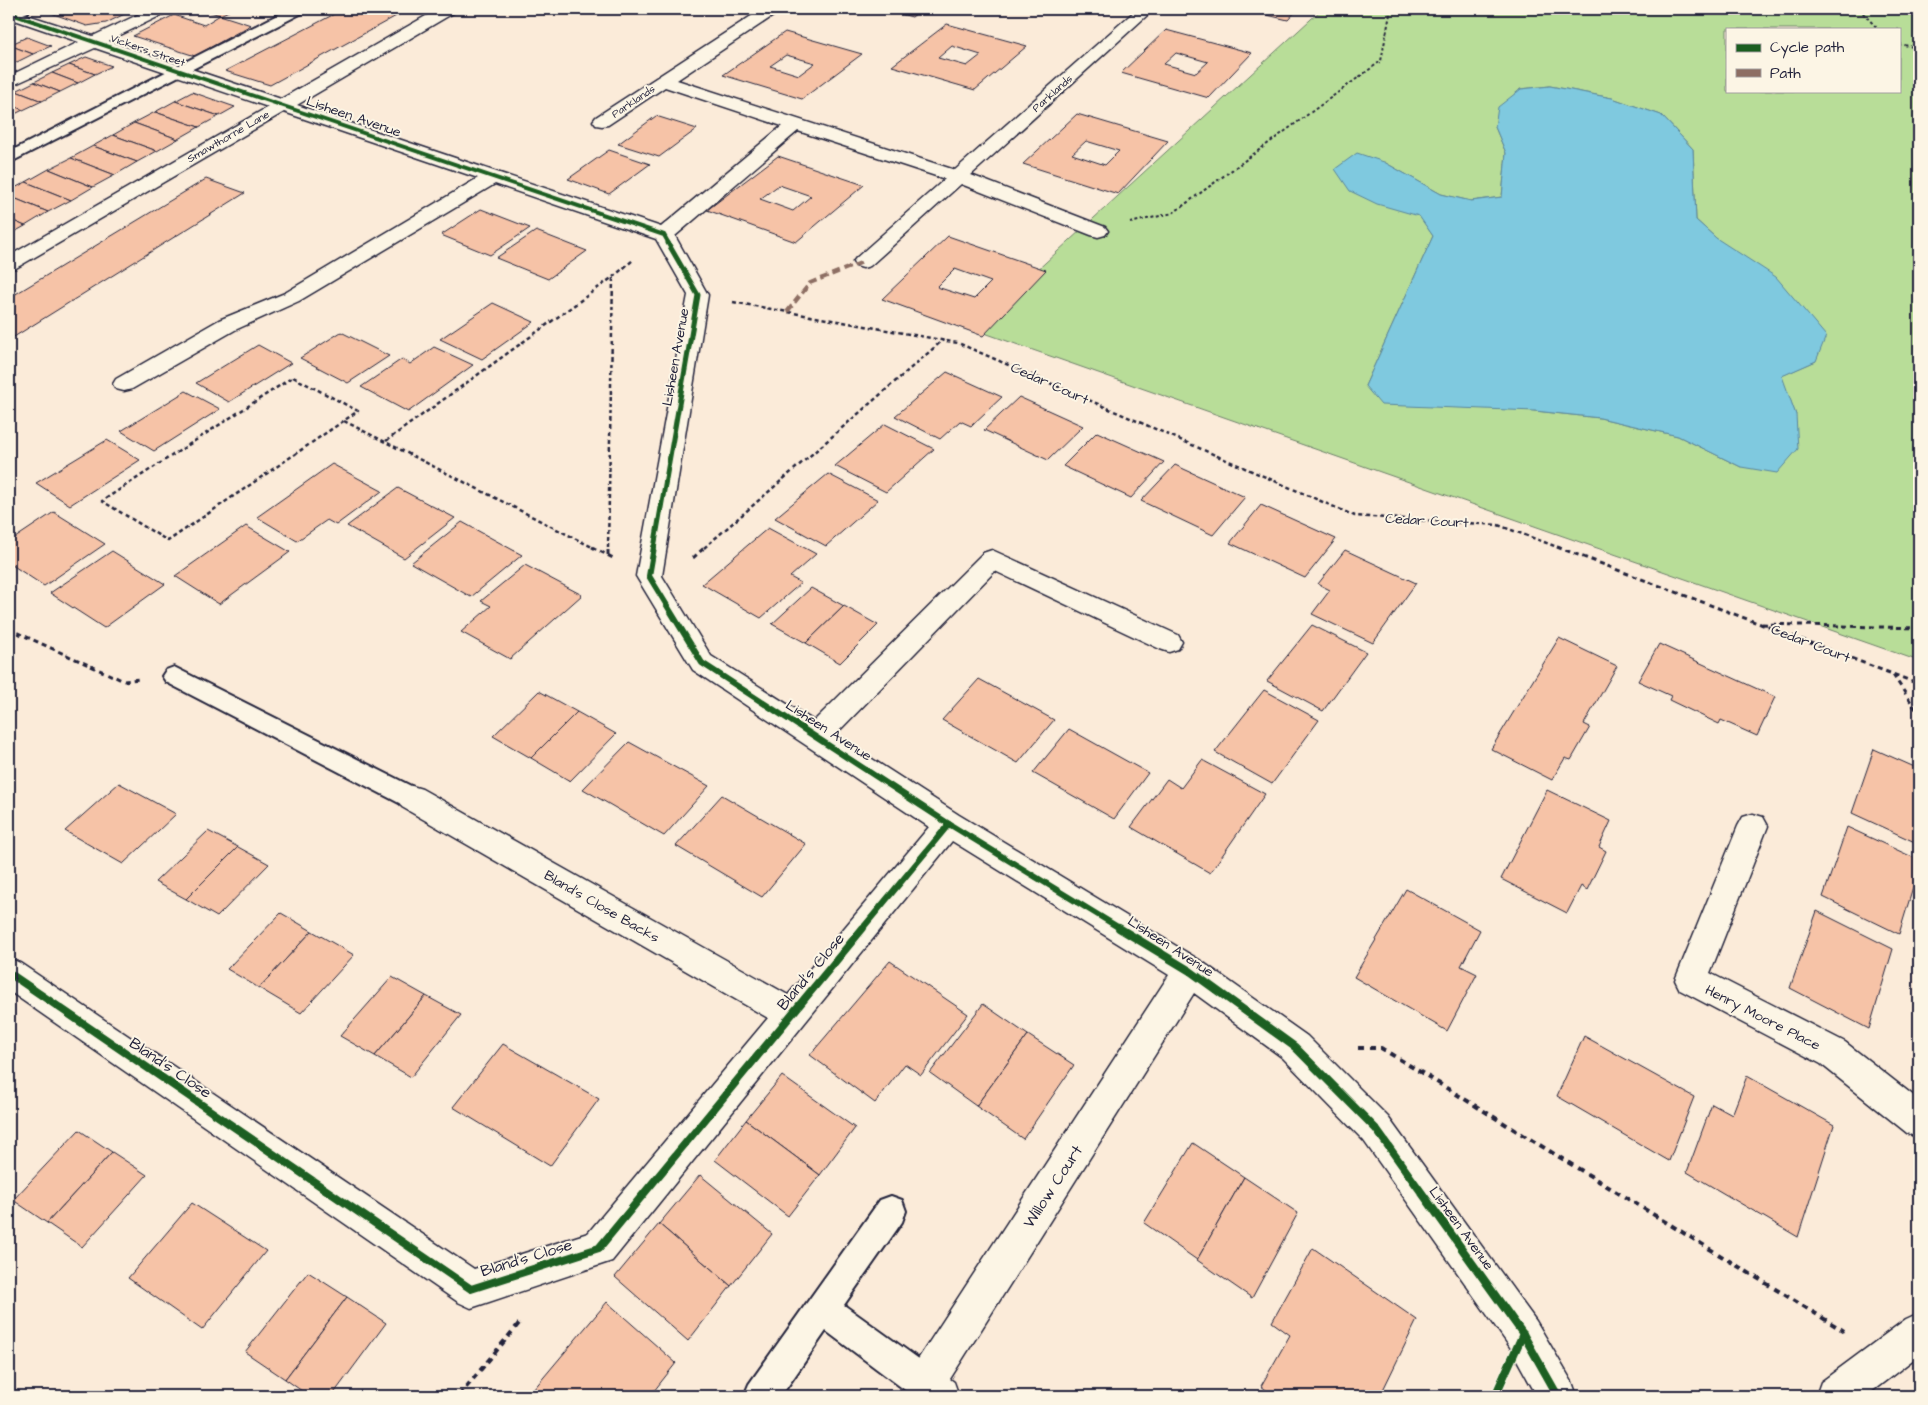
<svg xmlns="http://www.w3.org/2000/svg" width="1928" height="1405" font-family="'Architects Daughter',sans-serif">
<style>
.green{fill:#b8dd98;stroke:#6d806a;fill-rule:evenodd}
.water{fill:#7fc9df;stroke:#5a869d}
.building{fill:#f6c3a7;stroke:#22223b;fill-rule:evenodd}
.lines{fill:none;stroke-linecap:round;stroke-linejoin:round}
.service-casing{stroke:#22223b;stroke-width:4}
.minor-casing{stroke:#22223b;stroke-width:3}
.path-far3{stroke:#22223b;stroke-width:2;stroke-dasharray:3 2.5;stroke-linecap:butt}
.path-far2{stroke:#22223b;stroke-width:2.5;stroke-dasharray:4 3;stroke-linecap:butt}
.path-far1{stroke:#22223b;stroke-width:3;stroke-dasharray:5 4;stroke-linecap:butt}
.path{stroke:#22223b;stroke-width:4;stroke-dasharray:6 5;stroke-linecap:butt}
.service{fill:#fcf5e5;fill-rule:evenodd}
.minor{fill:#fcf5e5;fill-rule:evenodd}
.quiet{stroke:#8d6e63;stroke-width:4;stroke-dasharray:8 4;stroke-linecap:butt}
.cycleway-far3-casing{stroke:#fcf5e5;stroke-width:5.5}
.cycleway-far2-casing{stroke:#fcf5e5;stroke-width:8}
.cycleway-far1-casing{stroke:#fcf5e5;stroke-width:9}
.cycleway-casing{stroke:#fcf5e5;stroke-width:11}
.cycleway-far3{stroke:#1b5e20;stroke-width:4}
.cycleway-far2{stroke:#1b5e20;stroke-width:5}
.cycleway-far1{stroke:#1b5e20;stroke-width:6}
.cycleway{stroke:#1b5e20;stroke-width:8}
.labels{text-anchor:middle;stroke-width:4;stroke-linejoin:round;paint-order:stroke}
.far-street-label{font-size:11px;fill:#22223b;stroke:#fcf5e5}
.street-label{font-size:14px;fill:#22223b;stroke:#fcf5e5}
.near-street-label{font-size:16px;fill:#22223b;stroke:#fcf5e5}
</style>
<rect width="100%" height="100%" fill="#fbebd9"/>
<filter id="ink" filterUnits="userSpaceOnUse"><feTurbulence type="fractalNoise" baseFrequency=".02" numOctaves="2"/><feDisplacementMap in="SourceGraphic" scale="10" xChannelSelector="R" yChannelSelector="G"/><feConvolveMatrix kernelMatrix="1 2 1 2 8 2 1 2 1" color-interpolation-filters="sRGB"/></filter>
<g filter="url(#ink)">
<path class="green" d="M1322 9H1919V661L973 329ZM1727 29H1899V91H1727ZM1550 86 1612 98 1661 115 1693 149 1696 220 1716 238 1816 361 1781 376 1796 415 1741 467 1678 436 1600 418 1535 411 1365 386 1433 236 1384 162 1441 194 1471 201 1502 197 1506 153 1495 127 1520 89Z"/>
<path class="water" d="M1550 86 1612 98 1661 115 1693 149 1696 220 1716 238 1776 277 1826 336 1816 361 1782 376 1796 415 1798 449 1777 473 1741 467 1678 436 1600 418 1535 411 1381 405 1365 386 1433 236 1419 216 1377 204 1350 191 1335 169 1357 153 1384 162 1441 194 1471 201 1502 197 1506 153 1495 127 1498 107 1521 89Z"/>
<g class="building">
<path d="M40 9H135L106 23 87 26Z"/>
<path d="M201 9H233L220 15Z"/>
<path d="M344 9H409L270 85 225 71Z"/>
<path d="M883 9H922L912 17Z"/>
<path d="M1242 9H1298L1288 20Z"/>
<path d="M174 15 204 25 220 15 251 25 195 56 133 36Z"/>
<path d="M947 24 1027 46 975 90 892 66ZM952 46 981 55 967 66 938 58Z"/>
<path d="M1166 30 1252 53 1209 98 1121 73ZM1176 53 1208 62 1196 73 1164 64Z"/>
<path d="M785 32 862 54 802 99 723 75ZM786 55 815 63 799 75 770 66Z"/>
<path d="M27 37 51 46 33 54 9 45Z"/>
<path d="M9 45 33 54 15 63 9 60Z"/>
<path d="M86 57 112 66 95 74 69 65Z"/>
<path d="M69 65 95 74 78 83 52 73Z"/>
<path d="M52 73 78 83 60 92 34 82Z"/>
<path d="M34 82 60 92 42 101 16 91Z"/>
<path d="M16 91 42 101 23 110 9 104V94Z"/>
<path d="M192 92 235 107 219 116 175 101Z"/>
<path d="M175 101 219 116 199 127 155 112Z"/>
<path d="M9 104 23 110 9 117Z"/>
<path d="M155 112 199 127 178 139 134 123Z"/>
<path d="M1077 114 1168 141 1118 194 1023 164ZM1086 141 1119 151 1105 165 1072 154Z"/>
<path d="M656 116 697 129 659 157 618 144Z"/>
<path d="M134 123 178 139 157 151 113 135Z"/>
<path d="M113 135 157 151 137 162 93 146Z"/>
<path d="M93 146 137 162 115 175 71 158Z"/>
<path d="M609 150 650 164 609 194 568 179Z"/>
<path d="M778 156 864 185 796 242 707 210ZM779 185 811 196 793 211 760 199Z"/>
<path d="M71 158 115 175 93 187 49 169Z"/>
<path d="M49 169 93 187 71 200 26 182Z"/>
<path d="M206 179 245 193 9 340V298Z"/>
<path d="M26 182 71 200 48 212 9 196V191Z"/>
<path d="M9 196 48 212 25 226 9 219Z"/>
<path d="M481 209 530 228 490 255 441 235Z"/>
<path d="M9 219 25 226 9 235Z"/>
<path d="M536 231 587 251 548 279 496 258Z"/>
<path d="M948 236 1046 270 983 336 882 299ZM955 269 991 282 974 299 937 287Z"/>
<path d="M493 303 534 322 482 359 440 339Z"/>
<path d="M341 332 389 356 348 383 300 358Z"/>
<path d="M258 345 291 363 229 402 196 383Z"/>
<path d="M434 347 473 365 408 412 361 387 402 359 410 364Z"/>
<path d="M947 372 1002 397 971 426 960 421 940 439 895 416Z"/>
<path d="M186 391 220 409 154 451 121 431Z"/>
<path d="M1019 397 1083 426 1048 460 984 430Z"/>
<path d="M885 424 934 449 886 492 835 466Z"/>
<path d="M1097 432 1164 462 1131 498 1063 466Z"/>
<path d="M107 440 140 460 70 505 36 483Z"/>
<path d="M332 464 382 491 336 525 327 520 297 541 257 517Z"/>
<path d="M1175 465 1245 497 1213 535 1141 501Z"/>
<path d="M828 474 878 500 826 546 775 518Z"/>
<path d="M398 488 455 518 404 558 347 526Z"/>
<path d="M1261 505 1336 539 1305 578 1230 543Z"/>
<path d="M54 512 105 544 44 586 9 563V542Z"/>
<path d="M462 522 522 555 471 597 411 563Z"/>
<path d="M246 526 290 552 219 604 175 576Z"/>
<path d="M768 528 816 554 790 577 801 583 761 618 702 584Z"/>
<path d="M1345 550 1416 583 1373 643 1312 614 1330 590 1318 584Z"/>
<path d="M112 551 165 584 104 628 50 593Z"/>
<path d="M525 565 582 595 510 659 461 632 491 606 481 601Z"/>
<path d="M811 588 844 606 806 643 772 624Z"/>
<path d="M844 606 878 625 840 663 806 643Z"/>
<path d="M1312 625 1366 652 1323 711 1267 681Z"/>
<path d="M1559 638 1617 666 1584 724 1590 727 1571 760 1565 758 1552 780 1491 749Z"/>
<path d="M1659 644 1775 697 1757 736 1721 720 1719 724 1669 700 1671 696 1638 681Z"/>
<path d="M979 679 1054 720 1018 763 942 720Z"/>
<path d="M1264 690 1319 720 1272 784 1215 752Z"/>
<path d="M539 691 577 712 531 758 493 736Z"/>
<path d="M577 712 616 734 570 781 531 758Z"/>
<path d="M1069 729 1148 773 1114 819 1033 773Z"/>
<path d="M629 742 709 786 664 836 583 789Z"/>
<path d="M1874 749 1919 769V844L1852 813Z"/>
<path d="M1202 760 1265 794 1210 873 1131 827 1167 779 1181 788Z"/>
<path d="M119 783 176 814 123 864 65 831Z"/>
<path d="M1547 790 1611 821 1599 847 1606 851 1587 890 1581 886 1567 913 1501 879Z"/>
<path d="M722 795 806 844 762 897 676 846Z"/>
<path d="M1847 827 1919 860V868L1899 934 1823 897Z"/>
<path d="M208 831 238 847 186 899 155 882Z"/>
<path d="M238 847 269 864 217 917 186 899Z"/>
<path d="M1406 889 1480 930 1461 966 1477 974 1447 1031 1354 977Z"/>
<path d="M1817 911 1893 949 1869 1029 1790 988Z"/>
<path d="M281 913 312 931 259 988 227 969Z"/>
<path d="M312 931 354 955 301 1013 259 988Z"/>
<path d="M890 961 968 1014 921 1075 905 1064 875 1103 810 1055Z"/>
<path d="M392 977 426 996 375 1056 340 1036Z"/>
<path d="M426 996 461 1015 411 1077 375 1056Z"/>
<path d="M983 1004 1028 1035 976 1106 930 1073Z"/>
<path d="M1028 1035 1074 1065 1023 1139 976 1106Z"/>
<path d="M1584 1036 1694 1097 1669 1161 1557 1096Z"/>
<path d="M503 1044 599 1099 550 1166 453 1107Z"/>
<path d="M782 1076 855 1128 820 1175 746 1120Z"/>
<path d="M1747 1076 1834 1125 1798 1237 1687 1172 1712 1104 1732 1115Z"/>
<path d="M746 1120 820 1175 788 1216 715 1160Z"/>
<path d="M79 1130 112 1152 47 1223 13 1200Z"/>
<path d="M1193 1143 1244 1177 1197 1260 1144 1223Z"/>
<path d="M112 1152 147 1175 82 1247 47 1223Z"/>
<path d="M700 1175 772 1234 731 1286 659 1224Z"/>
<path d="M1244 1177 1298 1213 1252 1298 1197 1260Z"/>
<path d="M192 1203 266 1251 202 1330 128 1278Z"/>
<path d="M659 1224 731 1286 688 1341 615 1277Z"/>
<path d="M1313 1248 1417 1320 1380 1396H1274L1261 1386 1290 1335 1272 1322Z"/>
<path d="M308 1272 347 1297 285 1379 245 1352Z"/>
<path d="M347 1297 386 1323 332 1396H309L285 1379Z"/>
<path d="M607 1302 676 1363 650 1396H528Z"/>
</g>
<g class="lines">
<g class="service-casing">
<g id="service">
<path d="M12 9H30L28 12 9 19V10Z"/>
<path d="M289 9H306L304 12 9 163V152Z"/>
<path d="M174 667 421 791 425 798 421 805 412 808 403 805 166 682 162 676 166 670Z"/>
<path d="M891 1196 902 1200 906 1211 902 1222 844 1305 937 1372 942 1384 937 1396H913L826 1331 781 1396H744L749 1384 880 1200Z"/>
</g>
</g>
<g class="minor-casing">
<g id="minor">
<path d="M9 9 93 36 150 9H170L168 12 108 41 281 99 438 9H457L455 12 297 105 661 227 782 126 665 87 608 125 602 126 596 125 593 121 596 117 762 9H781L779 12 677 80 955 170 1137 9H1154L971 175 1105 227 1108 231 1105 235 1098 237 1091 235 961 184 870 266 863 268 856 266 853 262 856 258 945 179 798 131 675 236 708 295 662 576 711 656 814 721 983 553 992 550 1178 635 1182 642 1178 649 1169 652 1160 649 995 571 835 735 959 815 1201 961 1307 1036 1388 1117 1536 1321 1572 1382 1577 1396H1537L1510 1347 1364 1141 1283 1058 1194 993 950 1379 954 1382 959 1396H911L906 1384 911 1370 1169 975 952 841 612 1261 471 1308 458 1302 9 991V958L20 963 474 1269 588 1233 768 1018 402 807 397 798 402 789 412 786 422 789 788 995 929 827 693 670 636 576 688 295 656 239 495 184 299 301 235 330 132 389 124 391 116 389 113 384 116 379 219 320 285 293 478 178 284 112 16 268 9 270V256L268 107 95 48 9 87V76L79 42 9 18Z"/>
<path d="M1753 814 1763 817 1768 826 1710 973 1845 1042 1919 1100V1138L1907 1133 1821 1064 1680 990 1675 980 1738 826 1743 817Z"/>
<path d="M1919 1313V1355L1866 1396H1816L1821 1382 1906 1319Z"/>
</g>
</g>
<g class="path-far3">
<path d="M1859 9 1878 29"/>
<path d="M1899 44 1919 48"/>
<path d="M1130 223 1173 213 1381 61 1391 9"/>
</g>
<g class="path-far2">
<path d="M733 302 958 343 1355 516 1498 525 1560 548"/>
<path d="M293 377 358 411 168 541 102 501Z"/>
<path d="M344 421 594 548"/>
<path d="M386 441 613 277 633 260"/>
<path d="M608 548 613 277"/>
<path d="M704 548 943 340"/>
</g>
<g class="path-far1">
<path d="M592 547 613 558"/>
<path d="M1557 547 1919 684"/>
<path d="M608 555V547"/>
<path d="M693 558 705 547"/>
<path d="M1762 624 1919 628"/>
<path d="M9 629 124 681 139 679"/>
<path d="M1893 675 1919 714"/>
</g>
<g class="path">
<path d="M1358 1048H1381L1844 1331"/>
<path d="M459 1396 521 1321"/>
</g>
<use href="#service" class="service"/>
<use href="#minor" class="minor"/>
<path class="quiet" d="M787 312 810 283 863 262"/>
<g class="cycleway-far3-casing">
<path id="cycleway-far3" d="M9 13 664 235 669 244"/>
</g>
<g class="cycleway-far2-casing">
<path id="cycleway-far2" d="M654 548 698 295 668 243"/>
</g>
<g class="cycleway-far1-casing">
<g id="cycleway-far1">
<path d="M654 547 649 576 702 663 949 824 1121 929"/>
<path d="M862 929 949 824"/>
</g>
</g>
<g class="cycleway-casing">
<g id="cycleway">
<path d="M1119 928 1190 971 1295 1047 1376 1129 1523 1334 1558 1396"/>
<path d="M9 973 471 1289 599 1248 863 928"/>
<path d="M1495 1396 1523 1334"/>
</g>
</g>
<use href="#cycleway-far3" class="cycleway-far3"/>
<use href="#cycleway-far2" class="cycleway-far2"/>
<use href="#cycleway-far1" class="cycleway-far1"/>
<use href="#cycleway" class="cycleway"/>
</g>
</g>
<g class="labels">
<g class="far-street-label">
<text transform="translate(148 50) rotate(19)" y="4">Vickers Street</text>
<text transform="translate(1052 93) rotate(-42)" y="4">Parklands</text>
<text transform="translate(633 101) rotate(-34)" y="4">Parklands</text>
<text transform="translate(228 136) rotate(-30)" y="4">Smawthorne Lane</text>
</g>
<g class="street-label">
<text transform="translate(354 116) rotate(19)" y="5">Lisheen Avenue</text>
<text transform="translate(675 357) rotate(-80)" y="5">Lisheen Avenue</text>
<text transform="translate(1050 383) rotate(24)" y="5">Cedar Court</text>
<text transform="translate(1427 520) rotate(3)" y="5">Cedar Court</text>
<text transform="translate(1811 643) rotate(21)" y="5">Cedar Court</text>
<text transform="translate(829 730) rotate(33)" y="5">Lisheen Avenue</text>
<text transform="translate(602 906) rotate(30)" y="5">Bland's Close Backs</text>
<text transform="translate(1171 946) rotate(33)" y="5">Lisheen Avenue</text>
<text transform="translate(1763 1017) rotate(27)" y="5">Henry Moore Place</text>
<text transform="translate(1462 1228) rotate(54)" y="5">Lisheen Avenue</text>
</g>
<g class="near-street-label">
<text transform="translate(810 971) rotate(-50)" y="6">Bland's Close</text>
<text transform="translate(171 1067) rotate(34)" y="6">Bland's Close</text>
<text transform="translate(1052 1186) rotate(-57)" y="6">Willow Court</text>
<text transform="translate(526 1257) rotate(-17)" y="6">Bland's Close</text>
</g>
</g>
<rect width="1928" height="1405" fill="none" stroke="#fcf5e5" stroke-width="30"/>
<rect x="15" y="15" width="1898" height="1375" fill="none" stroke="#22223b" stroke-width="2" filter="url(#ink)"/>
<rect x="1726" y="28" width="175" height="65" fill="#fcf5e5" stroke="#a5a1a1"/>
<rect x="1736" y="44" width="25" height="8" fill="#1b5e20" stroke="#a5a1a1"/>
<text x="1770" y="52" font-size="15" fill="#22223b">Cycle path</text>
<rect x="1736" y="69" width="25" height="8" fill="#8d6e63" stroke="#a5a1a1"/>
<text x="1770" y="78" font-size="15" fill="#22223b">Path</text>
</svg>
